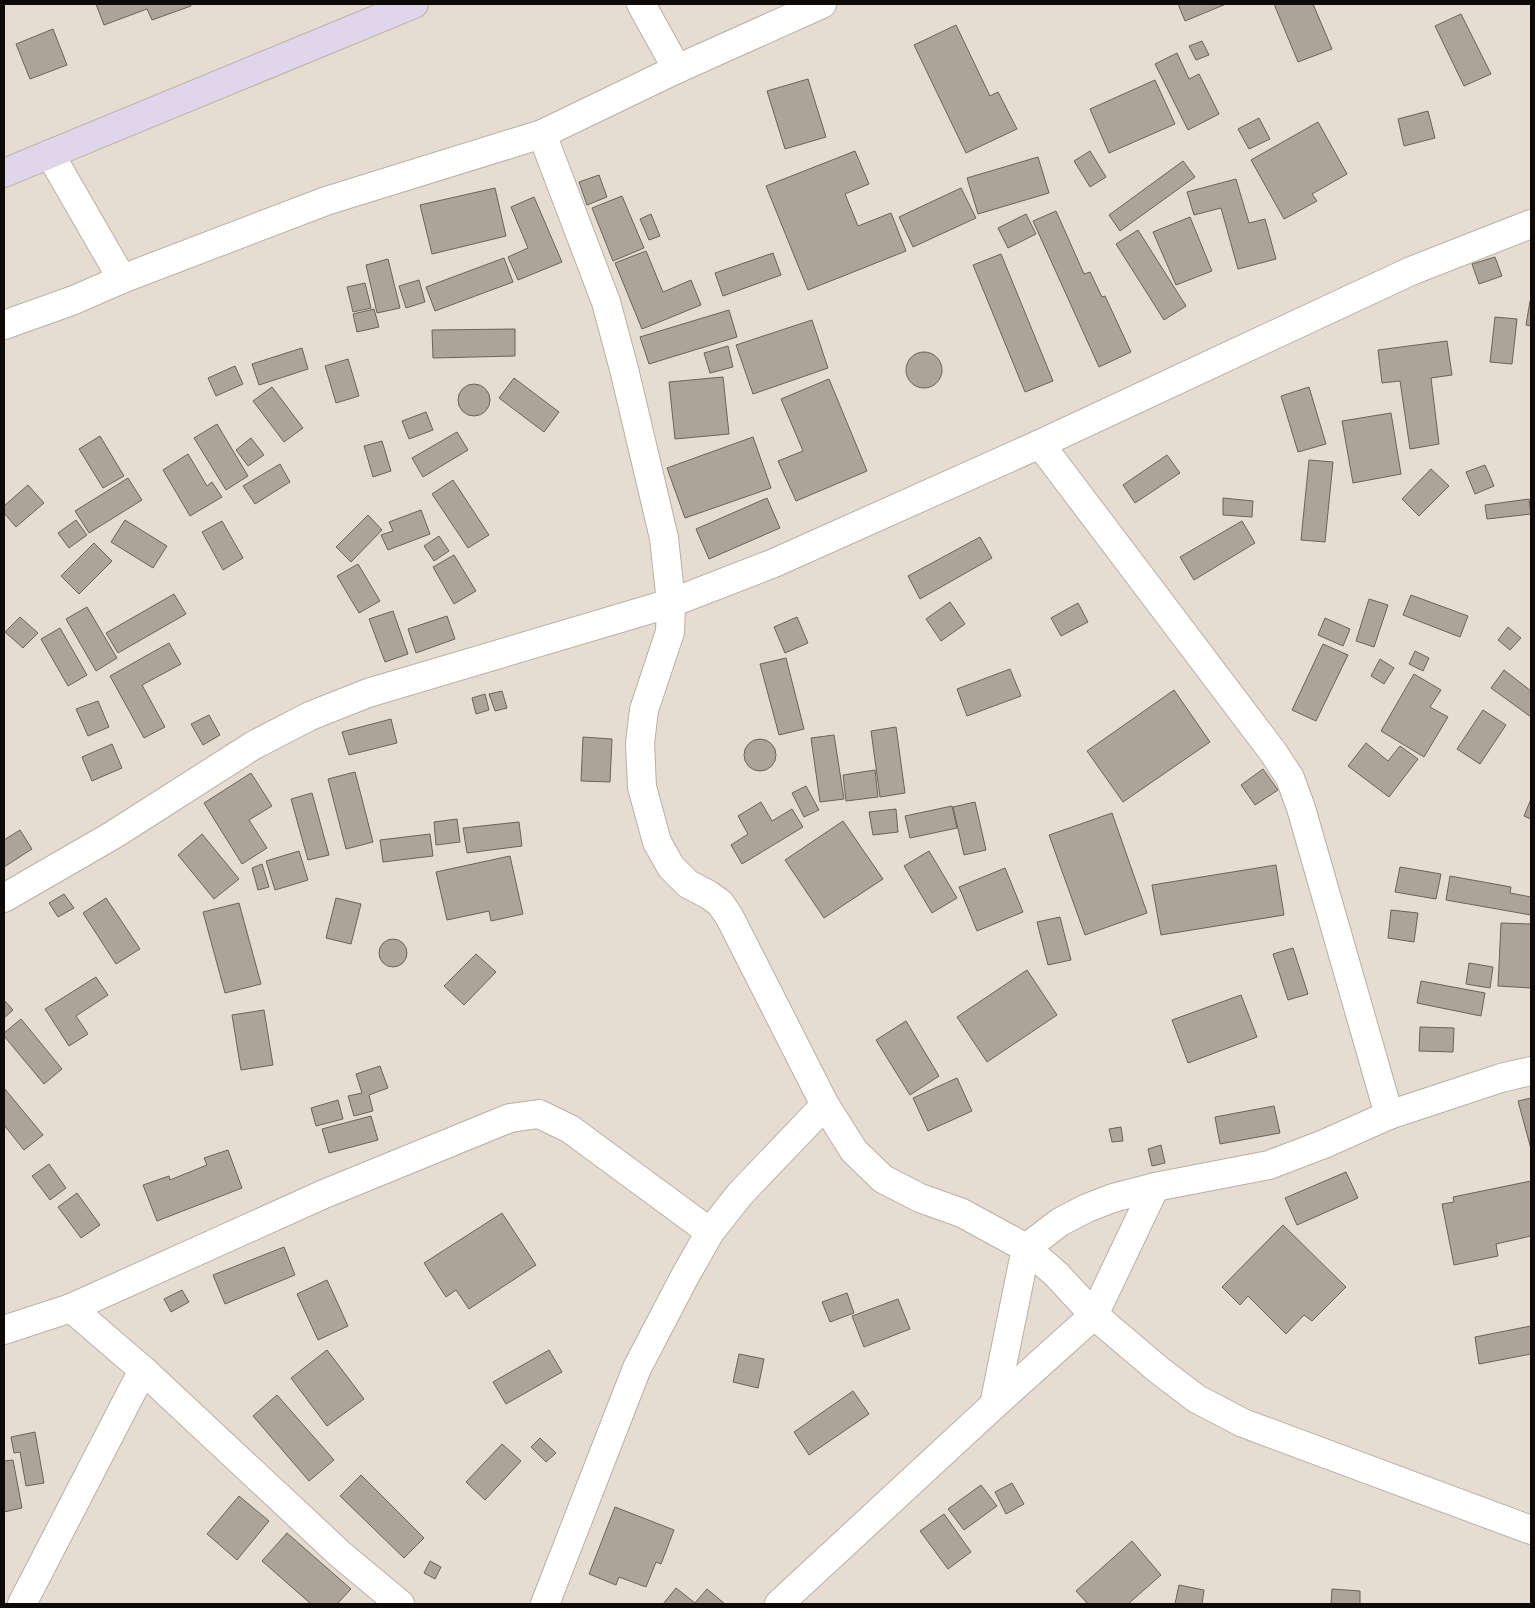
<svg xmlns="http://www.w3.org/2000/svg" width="1535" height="1608" font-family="Barlow,sans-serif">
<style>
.building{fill:#aea398;stroke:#6b6258}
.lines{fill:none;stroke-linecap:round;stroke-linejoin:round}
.minor-casing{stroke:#baafa4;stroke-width:30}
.secondary-casing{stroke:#baafa4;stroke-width:30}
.minor{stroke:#fff;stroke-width:28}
.secondary{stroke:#dfd6ec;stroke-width:28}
</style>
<rect width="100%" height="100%" fill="#e7dcd1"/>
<g class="building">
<path d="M96 4H190L191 6 152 20 147 9 104 25Z"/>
<path d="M1178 4H1226L1185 21Z"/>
<path d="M1274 4H1313L1332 49 1298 62Z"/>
<path d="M1461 14 1491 74 1464 86 1435 26Z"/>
<path d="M956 25 990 96 998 92 1017 129 966 153 914 45Z"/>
<path d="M53 29 67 65 30 79 16 44Z"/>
<path d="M1202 41 1209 55 1196 60 1189 46Z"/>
<path d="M1177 53 1189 79 1199 74 1219 114 1188 130 1155 64Z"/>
<path d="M808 79 826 137 785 149 767 91Z"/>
<path d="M1155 80 1175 124 1109 153 1090 109Z"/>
<path d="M1428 111 1435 138 1404 146 1398 119Z"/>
<path d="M1259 118 1270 139 1249 149 1238 129Z"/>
<path d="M1318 122 1347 174 1312 194 1317 201 1284 219 1251 160Z"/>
<path d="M855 151 869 184 845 194 858 226 891 213 906 251 808 290 766 186Z"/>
<path d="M1090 151 1106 177 1090 187 1074 161Z"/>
<path d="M1038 157 1049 193 978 214 967 178Z"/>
<path d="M1183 161 1195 177 1120 231 1109 215Z"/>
<path d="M599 175 607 197 587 205 579 182Z"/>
<path d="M1236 179 1249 223 1265 219 1276 259 1238 269 1221 208 1194 215 1187 192Z"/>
<path d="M495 188 506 236 432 254 420 205Z"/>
<path d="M961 188 976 218 913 247 899 217Z"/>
<path d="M622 196 644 248 613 261 592 208Z"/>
<path d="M534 197 562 262 518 280 508 257 528 248 511 207Z"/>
<path d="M1056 211 1084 274 1090 272 1102 297 1105 296 1131 352 1099 367 1033 221Z"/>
<path d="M651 214 660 236 649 240 640 219Z"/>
<path d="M1026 214 1036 234 1008 248 998 228Z"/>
<path d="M1190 217 1212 271 1176 285 1153 232Z"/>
<path d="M1138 230 1186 306 1164 320 1116 244Z"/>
<path d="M646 251 663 292 691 280 701 305 642 329 615 263Z"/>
<path d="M773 253 781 275 723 296 715 273Z"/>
<path d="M1001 254 1053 381 1025 392 973 265Z"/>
<path d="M1495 257 1502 276 1479 284 1472 264Z"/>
<path d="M504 258 513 282 435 311 426 287Z"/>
<path d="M388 259 400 308 377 313 366 265Z"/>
<path d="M419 280 425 302 406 308 399 286Z"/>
<path d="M365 283 371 308 353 312 347 287Z"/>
<path d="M1530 301H1531V326L1526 325Z"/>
<path d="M374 309 379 327 357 332 353 314Z"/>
<path d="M729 310 737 337 649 364 640 337Z"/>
<path d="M1495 317 1517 319 1512 364 1490 362Z"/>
<path d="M812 320 828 368 753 394 736 345Z"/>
<path d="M515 329V356L433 358 432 330Z"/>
<path d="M1447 341 1452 375 1431 378 1439 444 1410 449 1400 381 1382 383 1378 350Z"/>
<path d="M728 346 733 367 710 373 704 353Z"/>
<path d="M302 348 308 369 259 385 252 364Z"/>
<circle cx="924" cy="370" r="18"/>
<path d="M348 359 359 396 336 403 325 366Z"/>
<path d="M235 366 243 384 216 396 208 378Z"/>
<path d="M723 377 729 434 675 439 669 382Z"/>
<path d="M514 378 559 412 544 432 499 398Z"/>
<path d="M829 379 867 471 796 501 778 461 803 451 781 399Z"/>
<circle cx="474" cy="400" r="16"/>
<path d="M272 387 303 428 284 442 253 401Z"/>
<path d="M1309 387 1326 444 1298 452 1281 396Z"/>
<path d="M426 412 433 430 409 439 402 421Z"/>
<path d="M1391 413 1401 474 1353 483 1342 421Z"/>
<path d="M217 424 248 476 226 490 194 438Z"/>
<path d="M457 432 468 450 423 477 412 458Z"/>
<path d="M100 436 124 476 103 488 79 449Z"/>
<path d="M753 437 771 488 685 518 667 468Z"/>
<path d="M251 438 264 455 248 466 236 450Z"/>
<path d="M382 441 391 471 373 477 364 446Z"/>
<path d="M188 454 207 486 212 482 222 497 190 516 163 470Z"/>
<path d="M1167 455 1180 473 1135 503 1123 485Z"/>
<path d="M1309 460 1333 462 1325 542 1301 540Z"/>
<path d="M280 464 290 482 255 504 243 486Z"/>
<path d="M1485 465 1494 486 1475 494 1466 472Z"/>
<path d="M1431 469 1449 486 1419 516 1402 499Z"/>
<path d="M128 478 142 500 89 533 75 511Z"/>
<path d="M453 480 489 535 468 548 432 494Z"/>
<path d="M28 485 44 503 16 527 4 513V506Z"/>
<path d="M767 498 780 528 709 559 696 529Z"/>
<path d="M1223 498 1253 501 1252 517 1223 515Z"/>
<path d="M1529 499 1531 514 1487 519 1485 505Z"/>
<path d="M421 510 430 534 388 550 381 535 393 531 389 522Z"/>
<path d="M368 515 382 530 351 562 336 547Z"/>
<path d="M76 520 87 535 69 548 58 533Z"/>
<path d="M125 520 167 546 153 568 111 542Z"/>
<path d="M222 521 243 558 223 570 202 532Z"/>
<path d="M1242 521 1255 543 1194 580 1180 557Z"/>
<path d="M439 536 449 551 434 561 424 546Z"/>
<path d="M980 537 992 558 920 599 908 576Z"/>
<path d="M94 543 112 561 79 594 61 576Z"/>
<path d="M454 555 476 591 454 604 433 567Z"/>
<path d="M358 564 380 601 359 613 337 576Z"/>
<path d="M174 594 186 614 118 653 106 633Z"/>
<path d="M1411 595 1468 616 1460 637 1403 615Z"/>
<path d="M1369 599 1388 605 1374 647 1356 641Z"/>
<path d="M950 602 965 624 941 641 926 619Z"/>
<path d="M1078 603 1088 622 1061 636 1051 618Z"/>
<path d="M87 607 117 658 96 671 66 619Z"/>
<path d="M393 611 408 654 385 662 369 619Z"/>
<path d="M447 616 455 639 416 653 408 629Z"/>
<path d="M20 617 38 633 23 648 5 632Z"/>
<path d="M797 617 808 643 785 653 774 627Z"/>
<path d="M1325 618 1350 629 1343 646 1318 635Z"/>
<path d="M1508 627 1521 638 1510 650 1498 640Z"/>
<path d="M60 628 87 675 68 686 41 639Z"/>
<path d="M169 643 181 664 142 685 165 727 144 738 110 676Z"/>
<path d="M1323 644 1348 655 1316 721 1292 710Z"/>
<path d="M1415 651 1429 658 1423 671 1409 664Z"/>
<path d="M786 658 804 729 779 735 760 664Z"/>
<path d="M1380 659 1394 668 1384 684 1371 676Z"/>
<path d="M1010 669 1021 696 967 716 957 689Z"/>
<path d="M1504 670 1531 691V717L1491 688Z"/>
<path d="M1414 674 1441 690 1430 707 1448 717 1424 757 1381 731Z"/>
<path d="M1174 690 1210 742 1123 802 1087 751Z"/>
<path d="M502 691 507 708 495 711 489 694Z"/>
<path d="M485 694 489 710 476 714 472 698Z"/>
<path d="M98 701 109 727 88 736 76 709Z"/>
<path d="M1483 710 1506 725 1480 764 1457 749Z"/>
<path d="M209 715 220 735 203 745 191 724Z"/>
<path d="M391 719 397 743 349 755 342 732Z"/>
<path d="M896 727 905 793 880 797 871 731Z"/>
<path d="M834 735 844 799 820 802 811 738Z"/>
<path d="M583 737 612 739 610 782 581 781Z"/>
<circle cx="760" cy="755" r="16"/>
<path d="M1366 743 1388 761 1400 746 1418 759 1389 797 1348 766Z"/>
<path d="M112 744 122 768 92 781 82 757Z"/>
<path d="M1263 769 1278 790 1255 805 1241 785Z"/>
<path d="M875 770 878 797 846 801 843 775Z"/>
<path d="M355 772 373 842 346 849 328 779Z"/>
<path d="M251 773 272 806 249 820 267 848 242 864 204 803Z"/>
<path d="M806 786 819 810 804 817 792 793Z"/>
<path d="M312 793 329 855 308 860 291 799Z"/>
<path d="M1531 799V819L1524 816Z"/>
<path d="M761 802 772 821 792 809 803 827 742 864 731 845 748 834 738 816Z"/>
<path d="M975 802 986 850 964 855 953 807Z"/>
<path d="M952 806 957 828 910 838 905 816Z"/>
<path d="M896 809 898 832 873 835 869 812Z"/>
<path d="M1112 813 1147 913 1085 935 1049 835Z"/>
<path d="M457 819 460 842 436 845 434 822Z"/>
<path d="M843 821 883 879 824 918 785 860Z"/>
<path d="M519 822 522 846 467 853 463 828Z"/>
<path d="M20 830 32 849 4 867V840Z"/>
<path d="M202 834 239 879 214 899 178 855Z"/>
<path d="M430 834 433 856 383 862 380 840Z"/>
<path d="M299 851 308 880 275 890 266 861Z"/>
<path d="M929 851 957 898 932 913 904 866Z"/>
<path d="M510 856 523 914 491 921 489 911 447 920 436 872Z"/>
<path d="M262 864 269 887 258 890 252 868Z"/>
<path d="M1276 865 1284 915 1161 935 1152 885Z"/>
<path d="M1400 867 1441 874 1436 899 1395 892Z"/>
<path d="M1005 868 1023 912 977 931 959 887Z"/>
<path d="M1450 876 1511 887 1510 893 1531 897V915L1446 900Z"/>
<path d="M64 894 74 908 58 917 49 903Z"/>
<path d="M106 898 140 949 116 964 83 913Z"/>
<path d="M336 898 361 904 351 944 326 938Z"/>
<path d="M239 903 261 984 225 993 203 912Z"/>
<path d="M1391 910 1418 913 1414 942 1388 938Z"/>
<path d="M1060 917 1071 960 1048 965 1037 922Z"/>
<path d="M1501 923 1531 924V988L1498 986Z"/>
<circle cx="393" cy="953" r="14"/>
<path d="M1293 948 1308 994 1288 1000 1273 954Z"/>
<path d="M476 954 496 972 464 1005 444 986Z"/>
<path d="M1469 963 1493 967 1490 988 1466 984Z"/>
<path d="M1027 970 1057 1015 987 1062 957 1017Z"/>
<path d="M96 977 108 995 76 1016 88 1034 69 1046 45 1009Z"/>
<path d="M1421 981 1485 993 1481 1016 1417 1003Z"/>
<path d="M1241 995 1257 1037 1188 1063 1172 1020Z"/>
<path d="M4 1000 13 1010 4 1018Z"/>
<path d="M264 1010 273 1065 241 1070 232 1015Z"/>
<path d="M21 1019 62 1069 44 1084 4 1036V1033Z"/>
<path d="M906 1021 939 1076 910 1095 876 1040Z"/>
<path d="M1420 1027 1454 1028 1453 1052 1419 1051Z"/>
<path d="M380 1066 388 1088 369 1095 373 1111 354 1116 348 1096 362 1093 356 1074Z"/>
<path d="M957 1078 972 1111 928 1131 913 1098Z"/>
<path d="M4 1088 43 1135 24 1150 4 1125Z"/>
<path d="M1531 1098V1149L1518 1101Z"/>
<path d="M338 1100 343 1119 316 1126 311 1108Z"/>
<path d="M1274 1106 1280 1133 1220 1144 1215 1117Z"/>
<path d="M371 1116 378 1140 329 1153 322 1129Z"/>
<path d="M1121 1127 1123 1141 1112 1142 1109 1129Z"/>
<path d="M1161 1145 1165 1163 1152 1166 1148 1149Z"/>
<path d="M228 1150 242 1188 157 1221 143 1185 169 1176 170 1180 207 1165 204 1158Z"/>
<path d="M49 1164 66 1188 50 1200 32 1176Z"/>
<path d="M1346 1172 1358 1198 1297 1225 1285 1198Z"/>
<path d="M1531 1181V1236L1496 1244 1498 1256 1454 1265 1442 1204 1454 1202 1453 1197Z"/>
<path d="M77 1193 100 1225 81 1238 58 1207Z"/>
<path d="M502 1213 536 1265 469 1309 456 1290 446 1297 424 1263Z"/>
<path d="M1283 1225 1346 1287 1312 1321 1304 1315 1286 1334 1248 1296 1240 1305 1222 1287Z"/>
<path d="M284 1247 295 1275 225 1304 213 1275Z"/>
<path d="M327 1280 348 1326 318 1340 297 1294Z"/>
<path d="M182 1290 189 1302 171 1312 164 1299Z"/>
<path d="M847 1293 854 1313 830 1322 822 1302Z"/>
<path d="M898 1299 910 1329 864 1347 852 1316Z"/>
<path d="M1531 1326V1354L1479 1364 1475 1337Z"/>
<path d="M327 1350 364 1399 327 1426 291 1378Z"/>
<path d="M549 1350 562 1372 506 1404 493 1382Z"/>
<path d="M739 1354 764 1359 758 1388 733 1382Z"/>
<path d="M853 1391 869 1414 809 1455 794 1432Z"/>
<path d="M277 1395 334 1460 309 1481 253 1416Z"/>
<path d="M35 1432 44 1483 26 1486 20 1452 14 1453 11 1437Z"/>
<path d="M540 1438 556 1453 546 1462 531 1447Z"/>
<path d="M502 1444 521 1461 485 1500 466 1482Z"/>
<path d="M13 1460 22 1508 4 1512V1461Z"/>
<path d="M361 1475 424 1538 404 1558 340 1496Z"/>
<path d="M1012 1483 1024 1504 1006 1514 995 1492Z"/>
<path d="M981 1485 997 1506 964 1530 948 1509Z"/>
<path d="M239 1496 269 1521 237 1560 207 1534Z"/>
<path d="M615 1507 674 1530 661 1564 656 1562 646 1587 619 1577 616 1585 589 1574Z"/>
<path d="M944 1514 971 1552 948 1569 920 1531Z"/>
<path d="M287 1533 351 1589 337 1604H311L262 1561Z"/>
<path d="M1132 1541 1161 1575 1128 1604H1088L1076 1591Z"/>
<path d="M430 1561 441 1567 435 1579 424 1573Z"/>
<path d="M1179 1585 1204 1590 1202 1604H1175Z"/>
<path d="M676 1588 695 1603 707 1589 725 1604H663Z"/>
<path d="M1332 1589 1360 1591V1604H1331Z"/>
</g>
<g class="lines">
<g class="minor-casing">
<g id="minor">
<path d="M641 4 677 69"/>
<path d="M542 134 606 302 624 369 664 538 671 603 670 632 644 710 640 743 642 787 657 842 671 867 688 884 709 895 720 903 729 916 825 1105 854 1151 883 1179 920 1198 962 1213 1026 1248 1056 1274 1094 1315 1160 1371 1197 1399 1243 1423 1531 1530"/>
<path d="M50 154 122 279"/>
<path d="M4 325 74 300 122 279 326 201 542 134 677 69 822 4"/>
<path d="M1040 444 1273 752 1290 778 1301 808 1389 1115"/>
<path d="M4 898 113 835 254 745 310 716 368 693 671 603 774 563 1040 444 1411 271 1531 224"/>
<path d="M71 1308 143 1370 340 1554 400 1604"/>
<path d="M4 1330 71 1308 324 1194 510 1118 539 1114 570 1129 710 1232"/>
<path d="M994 1405 1026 1248 1060 1222 1087 1208 1113 1198 1155 1187 1269 1165 1324 1144 1389 1115 1501 1078 1531 1071"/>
<path d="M22 1604 143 1370"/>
<path d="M545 1604 637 1368 684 1278 710 1232 740 1194 825 1105"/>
<path d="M779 1604 994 1405 1094 1315 1155 1187"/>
</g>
</g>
<g class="secondary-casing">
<path id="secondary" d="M4 173 414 4"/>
</g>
<use href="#minor" class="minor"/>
<use href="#secondary" class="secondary"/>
</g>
<rect width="1535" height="1608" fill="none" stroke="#0e0a07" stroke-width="10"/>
</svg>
